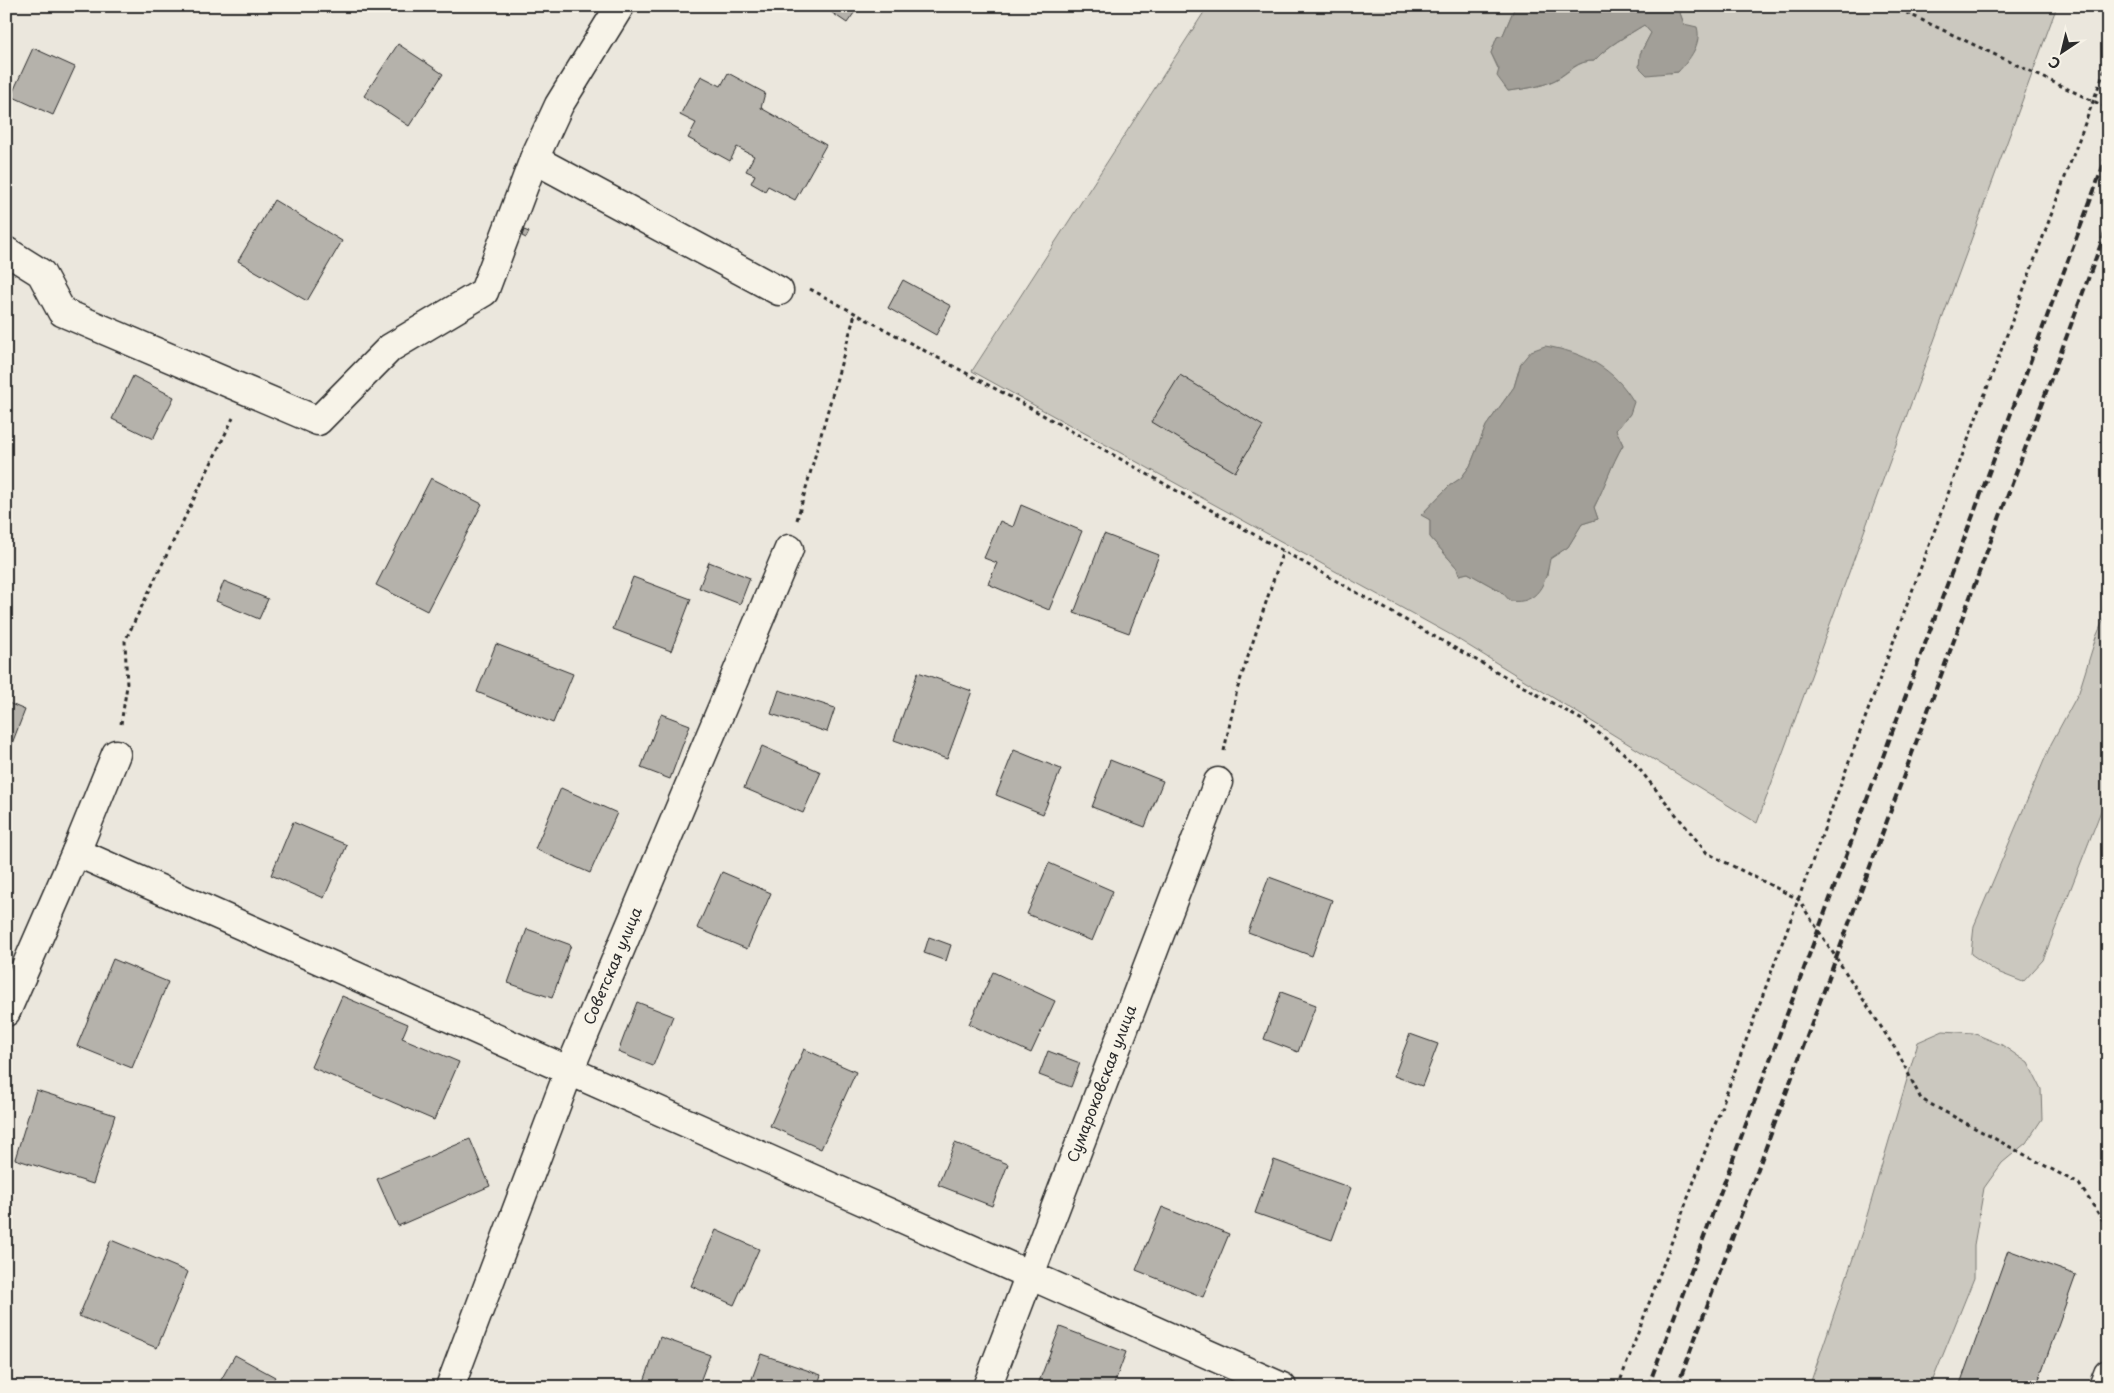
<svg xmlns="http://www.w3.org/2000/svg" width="2114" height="1393" font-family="'Playpen Sans',sans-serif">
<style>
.green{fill:#cbc8bf;stroke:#7b7a75;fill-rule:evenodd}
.water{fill:#a29f98;stroke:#72716c}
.building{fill:#b5b2ab;stroke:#2b2b2b}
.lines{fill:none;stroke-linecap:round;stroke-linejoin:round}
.minor-casing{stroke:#2b2b2b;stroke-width:31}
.path{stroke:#2b2b2b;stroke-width:3;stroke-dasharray:4 4;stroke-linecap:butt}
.minor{stroke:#f7f3e8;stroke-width:28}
.rail{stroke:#2b2b2b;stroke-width:4;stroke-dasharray:8 4;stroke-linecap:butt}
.labels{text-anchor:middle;stroke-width:4;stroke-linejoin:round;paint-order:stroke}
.street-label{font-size:15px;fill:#2b2b2b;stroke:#f7f3e8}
</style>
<rect width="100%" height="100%" fill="#ebe7dd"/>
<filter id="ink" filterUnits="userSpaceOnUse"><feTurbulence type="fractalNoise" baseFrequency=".02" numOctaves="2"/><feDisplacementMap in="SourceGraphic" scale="10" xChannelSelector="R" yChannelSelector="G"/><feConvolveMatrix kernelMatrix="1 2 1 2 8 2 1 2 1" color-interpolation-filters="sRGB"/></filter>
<g filter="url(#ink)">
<g class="green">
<path d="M1208 6H1520L1514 9 1503 35 1497 37 1491 53 1508 91C1523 89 1541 87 1555 80 1569 73 1578 60 1594 61 1607 46 1627 36 1644 25L1651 33 1640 54 1670 73 1678 72 1684 24 1680 13 1686 6H2057L1757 823 1451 635 972 371ZM1521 363 1630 414 1616 430 1623 445C1611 465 1604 487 1594 508L1598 519 1582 524 1568 547 1549 559 1547 577 1502 592 1468 573 1459 575 1457 568 1430 537V520L1422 514 1449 486 1461 478 1470 466 1486 426 1514 387Z"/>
<path d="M2108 610V793L2043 960 2023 982 1995 971 1971 954 1974 926 2051 744 2079 692 2096 637Z"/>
<path d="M1943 1031 1973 1033 2002 1045 2028 1063 2041 1089 2042 1119 2026 1143 2002 1163 1984 1188 1974 1245V1278L1930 1387H1809L1863 1229 1918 1042Z"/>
</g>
<g class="water">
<path d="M1520 6H1686L1680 13 1684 24 1697 27C1702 44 1690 59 1678 72L1647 75 1639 67 1640 54 1651 33 1644 25C1626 36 1607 46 1594 61 1577 60 1568 73 1555 80 1541 87 1523 89 1508 91L1497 76 1499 69 1491 53 1497 37 1503 35 1514 9Z"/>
<path d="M1545 346C1583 352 1614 368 1634 402L1630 414 1616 430 1623 445C1611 465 1605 487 1594 507L1598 519 1582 524 1568 547 1550 559C1546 583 1538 605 1510 601L1502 592 1468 573 1459 575 1457 568 1430 537V520L1421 515 1449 486 1461 478 1470 466 1486 426 1514 387 1521 363 1531 351Z"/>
</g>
<g class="building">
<path d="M822 6H859L847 23Z"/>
<path d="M398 44 443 74 409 126 364 96Z"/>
<path d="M33 48 75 67 53 115 11 96Z"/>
<path d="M728 73 765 93 761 108 826 145 795 200 768 186 765 191 751 183 755 175 746 171 754 156 737 147 730 161 688 138 696 123 680 115 701 76 721 86Z"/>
<path d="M274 200 342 241 307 301 238 261Z"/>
<path d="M524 230 529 232 526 238 522 236Z"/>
<path d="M903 280 951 306 936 335 888 308Z"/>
<path d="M1180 375 1263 426 1235 472 1151 422Z"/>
<path d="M133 376 174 397 153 439 112 419Z"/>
<path d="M431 478 482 504 427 611 376 585Z"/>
<path d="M1021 505 1082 531 1049 610 988 584 997 563 984 558 1000 521 1013 527Z"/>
<path d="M1104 534 1159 555 1129 633 1074 613Z"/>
<path d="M709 562 750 578 740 604 699 588Z"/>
<path d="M633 577 691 599 671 651 613 629Z"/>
<path d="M224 581 268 599 259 619 216 601Z"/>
<path d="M496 644 573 674 553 723 477 692Z"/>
<path d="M918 672 972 691 947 759 894 740Z"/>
<path d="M779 690 835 708 827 732 771 714Z"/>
<path d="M6 702 25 710 6 759Z"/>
<path d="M661 714 690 725 670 779 641 768Z"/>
<path d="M762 746 821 772 803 813 744 788Z"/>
<path d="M1014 750 1061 769 1043 814 996 795Z"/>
<path d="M1110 760 1163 781 1145 827 1092 807Z"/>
<path d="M561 788 617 813 590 873 535 849Z"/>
<path d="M293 822 347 845 324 898 271 875Z"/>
<path d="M1049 863 1113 891 1092 941 1027 914Z"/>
<path d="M722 872 771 893 747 949 697 928Z"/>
<path d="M1269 877 1332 900 1312 956 1248 932Z"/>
<path d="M527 929 571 945 552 998 508 983Z"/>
<path d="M929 937 951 945 946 961 924 953Z"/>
<path d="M113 959 168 982 132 1068 77 1046Z"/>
<path d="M993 972 1055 1001 1031 1053 969 1024Z"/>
<path d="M1281 992 1316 1005 1298 1052 1264 1039Z"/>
<path d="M342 996 408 1024 402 1038 459 1062 434 1120 311 1067Z"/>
<path d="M637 1002 673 1016 653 1066 618 1052Z"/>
<path d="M1410 1034 1438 1044 1422 1086 1394 1076Z"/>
<path d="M804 1049 856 1072 821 1149 770 1126Z"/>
<path d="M1048 1051 1080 1063 1071 1087 1039 1075Z"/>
<path d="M36 1090 115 1115 93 1184 15 1159Z"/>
<path d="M470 1139 490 1186 398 1226 377 1179Z"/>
<path d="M955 1143 1008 1164 992 1206 938 1185Z"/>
<path d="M1274 1160 1351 1188 1332 1240 1255 1213Z"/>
<path d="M1162 1207 1229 1234 1203 1297 1136 1270Z"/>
<path d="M716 1230 759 1249 734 1305 691 1286Z"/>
<path d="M111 1240 188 1272 157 1348 79 1316Z"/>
<path d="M2008 1250 2076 1275 2036 1387H1959Z"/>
<path d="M1060 1327 1126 1352 1113 1387H1037Z"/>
<path d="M660 1337 710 1355 698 1387H642Z"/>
<path d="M761 1354 821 1375 817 1387H749Z"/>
<path d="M235 1355 275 1377 269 1387H217Z"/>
</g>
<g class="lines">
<g class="minor-casing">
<g id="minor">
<path d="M534 159 779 291"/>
<path d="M6 251 41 273 62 312 318 421 390 348 484 292 534 159 559 105 620 6"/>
<path d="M76 852 1282 1387"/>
<path d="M6 1012 76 852 116 754"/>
<path d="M450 1387 569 1071 789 549"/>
<path d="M987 1387 1218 782"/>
<path d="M2103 1387 2108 1374"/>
</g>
</g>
<g class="path">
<path d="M1892 6 2108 108"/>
<path d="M810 289 1018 401 1584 721 1632 760 1707 853 1798 899 1898 1053 1921 1099 2079 1184 2108 1228"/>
<path d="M797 520 855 314"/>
<path d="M121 724 127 686 125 641 233 418"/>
<path d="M1224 751 1237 690 1283 551"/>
<path d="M1618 1387 2108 61"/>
</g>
<use href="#minor" class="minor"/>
<g class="rail">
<path d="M1648 1387 2108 153"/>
<path d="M1677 1387 2108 225"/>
</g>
</g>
</g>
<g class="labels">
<g class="street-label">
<text transform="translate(613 966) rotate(-67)" y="5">Советская улица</text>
<text transform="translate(1102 1084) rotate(-69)" y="5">Сумароковская улица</text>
</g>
</g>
<rect width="2114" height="1393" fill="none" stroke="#f7f3e8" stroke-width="25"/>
<rect x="12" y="12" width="2089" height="1368" fill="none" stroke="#2b2b2b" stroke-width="2" filter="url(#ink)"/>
<g transform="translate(2062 52) rotate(215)" stroke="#f7f3e8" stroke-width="4" paint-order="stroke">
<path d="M0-4L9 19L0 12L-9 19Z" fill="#2b2b2b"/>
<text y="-8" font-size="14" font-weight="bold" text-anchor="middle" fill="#2b2b2b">С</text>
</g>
</svg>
